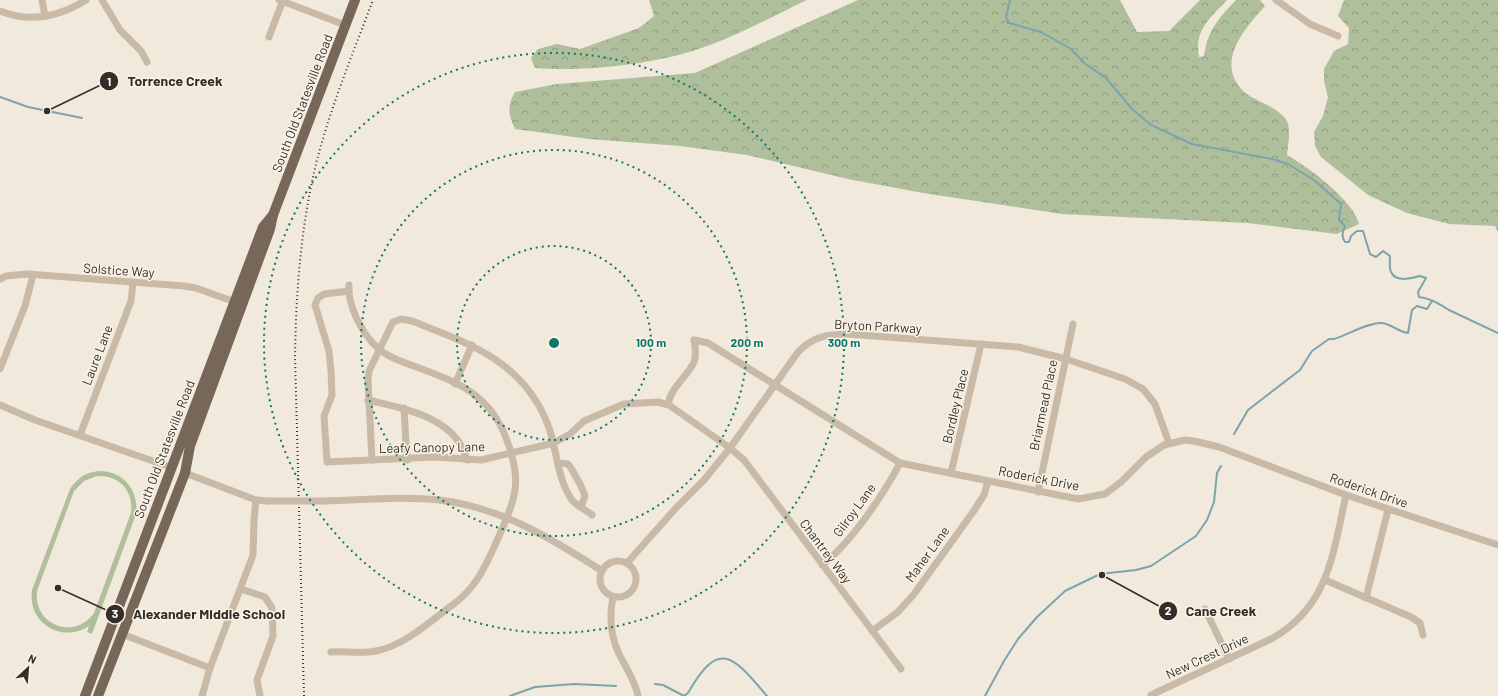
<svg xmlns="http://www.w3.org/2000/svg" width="1498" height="696" font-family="Barlow,sans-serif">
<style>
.grass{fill:#afbf9b;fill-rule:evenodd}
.forest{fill:url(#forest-crowns)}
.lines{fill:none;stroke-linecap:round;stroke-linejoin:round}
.stream{stroke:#7ba4ad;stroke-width:2}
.street{stroke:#c8baa7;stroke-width:7}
.primary{stroke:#766759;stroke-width:10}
.rail{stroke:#352d28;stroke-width:2;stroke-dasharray:1 3;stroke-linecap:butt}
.street-bridge{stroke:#c8baa7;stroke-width:7}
.ring{fill:none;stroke:#0f766e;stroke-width:2;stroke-dasharray:2 4}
.labels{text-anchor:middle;stroke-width:3;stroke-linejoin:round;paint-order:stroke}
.street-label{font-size:13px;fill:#352d28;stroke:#f9f3e7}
.centre{fill:#0f766e;stroke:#f9f3e7;stroke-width:2}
.ring-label{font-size:12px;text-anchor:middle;font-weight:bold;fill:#0f766e;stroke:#f9f3e7;stroke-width:3;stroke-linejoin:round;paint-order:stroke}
.leader{fill:none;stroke:#352d28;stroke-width:1.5}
.callout-dot{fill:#352d28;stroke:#f9f3e7;stroke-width:1.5}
.mark-label{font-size:12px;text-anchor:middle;font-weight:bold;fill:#fff}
.callout-label{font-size:14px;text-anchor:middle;font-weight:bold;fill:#352d28;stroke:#f9f3e7;stroke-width:3;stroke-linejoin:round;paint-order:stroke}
</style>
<defs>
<pattern id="forest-crowns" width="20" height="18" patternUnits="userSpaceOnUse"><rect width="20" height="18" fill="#afbf9b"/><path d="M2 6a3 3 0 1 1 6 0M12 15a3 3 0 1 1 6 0" fill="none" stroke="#8f9c7e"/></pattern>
</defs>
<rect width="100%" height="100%" fill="#f1e9db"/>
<path class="grass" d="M102 471C125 473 139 491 136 514L92 634 87 632 89 626C62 644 27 623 32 590L70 489C78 477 88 471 102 471ZM97 476C119 475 134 491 131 513L94 613C74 641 33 625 37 591L74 491 84 481Z"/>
<g class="forest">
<path d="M649 0H807C775 15 743 33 710 45 661 64 587 72 535 68L531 58 538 49 557 44 580 49 639 28 654 16Z"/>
<path d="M858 0H1120L1137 32 1169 31 1200 0H1227C1210 18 1194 30 1199 57L1204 56C1208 30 1218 19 1236 0H1260L1265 6C1246 27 1215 61 1242 90 1252 101 1277 105 1287 121 1291 130 1288 145 1287 155 1307 166 1354 201 1359 224L1337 234 1247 223 1062 214 923 193 848 179 747 155 680 146 589 139 515 129C508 113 507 106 515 92L557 84 695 73Z"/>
<path d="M1344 0H1498V232L1495 226 1449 224 1407 213 1368 195 1321 157 1315 146 1314 132 1323 116 1328 97 1324 81V69L1334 51 1348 44 1349 28 1338 16Z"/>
</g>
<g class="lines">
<g class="stream">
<path d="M1010 0 1006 17 1009 23 1041 32 1071 49 1084 63 1106 78 1132 109 1151 125 1192 144 1272 159 1288 164 1314 180 1341 204 1339 220 1345 226C1342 232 1341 237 1345 242H1349L1351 236 1357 231H1363L1370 254 1376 257 1383 251 1390 256C1390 261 1389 268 1391 272 1396 283 1411 278 1420 276L1426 278 1418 292 1419 297C1430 298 1440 304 1449 310L1498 333"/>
<path d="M0 97 28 107 82 118"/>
<path d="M1234 434 1248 410 1300 370 1312 351 1329 339H1334C1347 335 1369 322 1382 323 1391 324 1399 332 1408 333L1412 310 1417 306 1427 309 1432 301"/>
<path d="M655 684 663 685 684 696 688 693C719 638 733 656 767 696"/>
<path d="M510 696 535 687 574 684 616 686"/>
<path d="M985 696 1004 661 1018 639 1037 617 1065 591 1100 574 1136 570 1151 566 1196 536 1207 520 1214 502 1217 473 1221 466"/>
</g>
<g class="street">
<path d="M42 0 45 16"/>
<path d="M102 0 120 30 141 51 147 62"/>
<path d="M279 0 345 25"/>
<path d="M1276 0 1310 24 1338 36"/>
<path d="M0 11C30 23 59 17 86 0"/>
<path d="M269 37 283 0"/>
<path d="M0 279 6 276 27 274 184 286 196 288 235 302"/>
<path d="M349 291 324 294 318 298 315 305 329 351 331 371 332 395 324 416 327 462 435 457 481 460 554 443 570 434 584 421 624 404 658 402 669 405"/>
<path d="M0 369 25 306 33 275"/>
<path d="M455 384 472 345"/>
<path d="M368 400C405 409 456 417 467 460"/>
<path d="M0 405 35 420 173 468"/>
<path d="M404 408 407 460"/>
<path d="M80 435 131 301 133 283"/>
<path d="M372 460 368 381 369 371 393 322 401 319 412 321C470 344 523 361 548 425 557 449 557 479 572 500 577 506 586 510 592 515"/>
<path d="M559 463 568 464 571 468 581 486 585 496 581 507"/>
<path d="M185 473 256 500 268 501"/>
<path d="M951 473 981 344"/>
<path d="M1038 492 1073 324"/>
<path d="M324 501C362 500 402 496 439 500 500 507 551 538 602 571"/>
<circle cx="618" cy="579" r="18"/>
<path d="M627 563 676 508 704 480 730 448 798 352C814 336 825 335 847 334L1018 347 1066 359 1125 379 1143 389 1155 404 1169 443"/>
<path d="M822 565C850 544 884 494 900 463"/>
<path d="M1325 580 1411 617 1420 623 1423 635"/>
<path d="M241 589 265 597 272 608 273 636 257 680 260 696"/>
<path d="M613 597C609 617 610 635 619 654 626 668 635 680 638 696"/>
<path d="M1366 598 1388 510"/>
<path d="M1205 609 1229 659"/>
<path d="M872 631 898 612 914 594 973 512 984 495 988 481"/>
<path d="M122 634 210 668"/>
<path d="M331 652C345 651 362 654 376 651 403 646 430 622 451 606 480 586 489 558 503 527 517 495 520 479 509 446 504 431 495 413 483 402 464 383 435 374 411 365 400 361 388 357 379 349 368 340 362 329 356 317 352 308 348 296 349 285"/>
<path d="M901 669 744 460 730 448 669 405C667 391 689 375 694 362 697 355 695 347 694 340L708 343 900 463 1078 499 1105 494 1121 482 1146 457 1164 445 1185 440 1194 441 1219 447 1346 495 1498 545"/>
<path d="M1151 695 1271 639C1329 607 1333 553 1346 495"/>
<path d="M202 696 210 668 253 555 254 520 256 500"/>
</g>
<g class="primary">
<path d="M85 696 263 227 273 215"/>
<path d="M98 696 185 473 190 446 270 229 273 215 355 0"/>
</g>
<path class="rail" d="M304 696 295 356C296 291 301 224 317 160 331 106 353 53 373 0"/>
<path class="street-bridge" d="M268 501H324"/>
</g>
<g class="ring">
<circle cx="554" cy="343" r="97"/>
<circle cx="554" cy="343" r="193"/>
<circle cx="554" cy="343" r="290"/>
</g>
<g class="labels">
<g class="street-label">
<text transform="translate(302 103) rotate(-69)" y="5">South Old Statesville Road</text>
<text transform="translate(119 270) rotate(4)" y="5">Solstice Way</text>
<text transform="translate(878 326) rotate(3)" y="5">Bryton Parkway</text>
<text transform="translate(97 355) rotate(-69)" y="5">Laure Lane</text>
<text transform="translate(1043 405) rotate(-78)" y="5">Briarmead Place</text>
<text transform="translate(955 406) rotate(-77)" y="5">Bordley Place</text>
<text transform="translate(432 447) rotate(-1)" y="5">Leafy Canopy Lane</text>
<text transform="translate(164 449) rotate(-69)" y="5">South Old Statesville Road</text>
<text transform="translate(1039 478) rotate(11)" y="5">Roderick Drive</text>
<text transform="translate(1369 490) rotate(19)" y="5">Roderick Drive</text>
<text transform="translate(854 510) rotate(-54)" y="5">Gilroy Lane</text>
<text transform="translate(826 551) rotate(53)" y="5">Chantrey Way</text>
<text transform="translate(927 554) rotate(-54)" y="5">Maher Lane</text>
<text transform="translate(1207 656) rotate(-25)" y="5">New Crest Drive</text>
</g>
</g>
<circle cx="554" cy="343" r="6" class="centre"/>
<g class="ring-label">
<text x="651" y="347">100 m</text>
<text x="747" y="347">200 m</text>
<text x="844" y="347">300 m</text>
</g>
<path class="leader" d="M47 111L109 81M1102 575L1168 611M58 588L115 614"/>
<g class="callout-dot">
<circle cx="47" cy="111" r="4"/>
<circle cx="1102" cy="575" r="4"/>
<circle cx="58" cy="588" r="4"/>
<circle cx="109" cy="81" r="10"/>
<circle cx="1168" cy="611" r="10"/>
<circle cx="115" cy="614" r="10"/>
</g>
<g class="mark-label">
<text x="109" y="86">1</text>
<text x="1168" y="615">2</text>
<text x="115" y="618">3</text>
</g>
<g class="callout-label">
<text x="175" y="86">Torrence Creek</text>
<text x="1221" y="616">Cane Creek</text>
<text x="209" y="619">Alexander Middle School</text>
</g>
<g transform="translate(28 668) rotate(26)" stroke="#f9f3e7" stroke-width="3" paint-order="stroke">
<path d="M0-3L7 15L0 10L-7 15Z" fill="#352d28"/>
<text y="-6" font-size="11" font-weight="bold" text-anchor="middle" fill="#352d28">N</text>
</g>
</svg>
